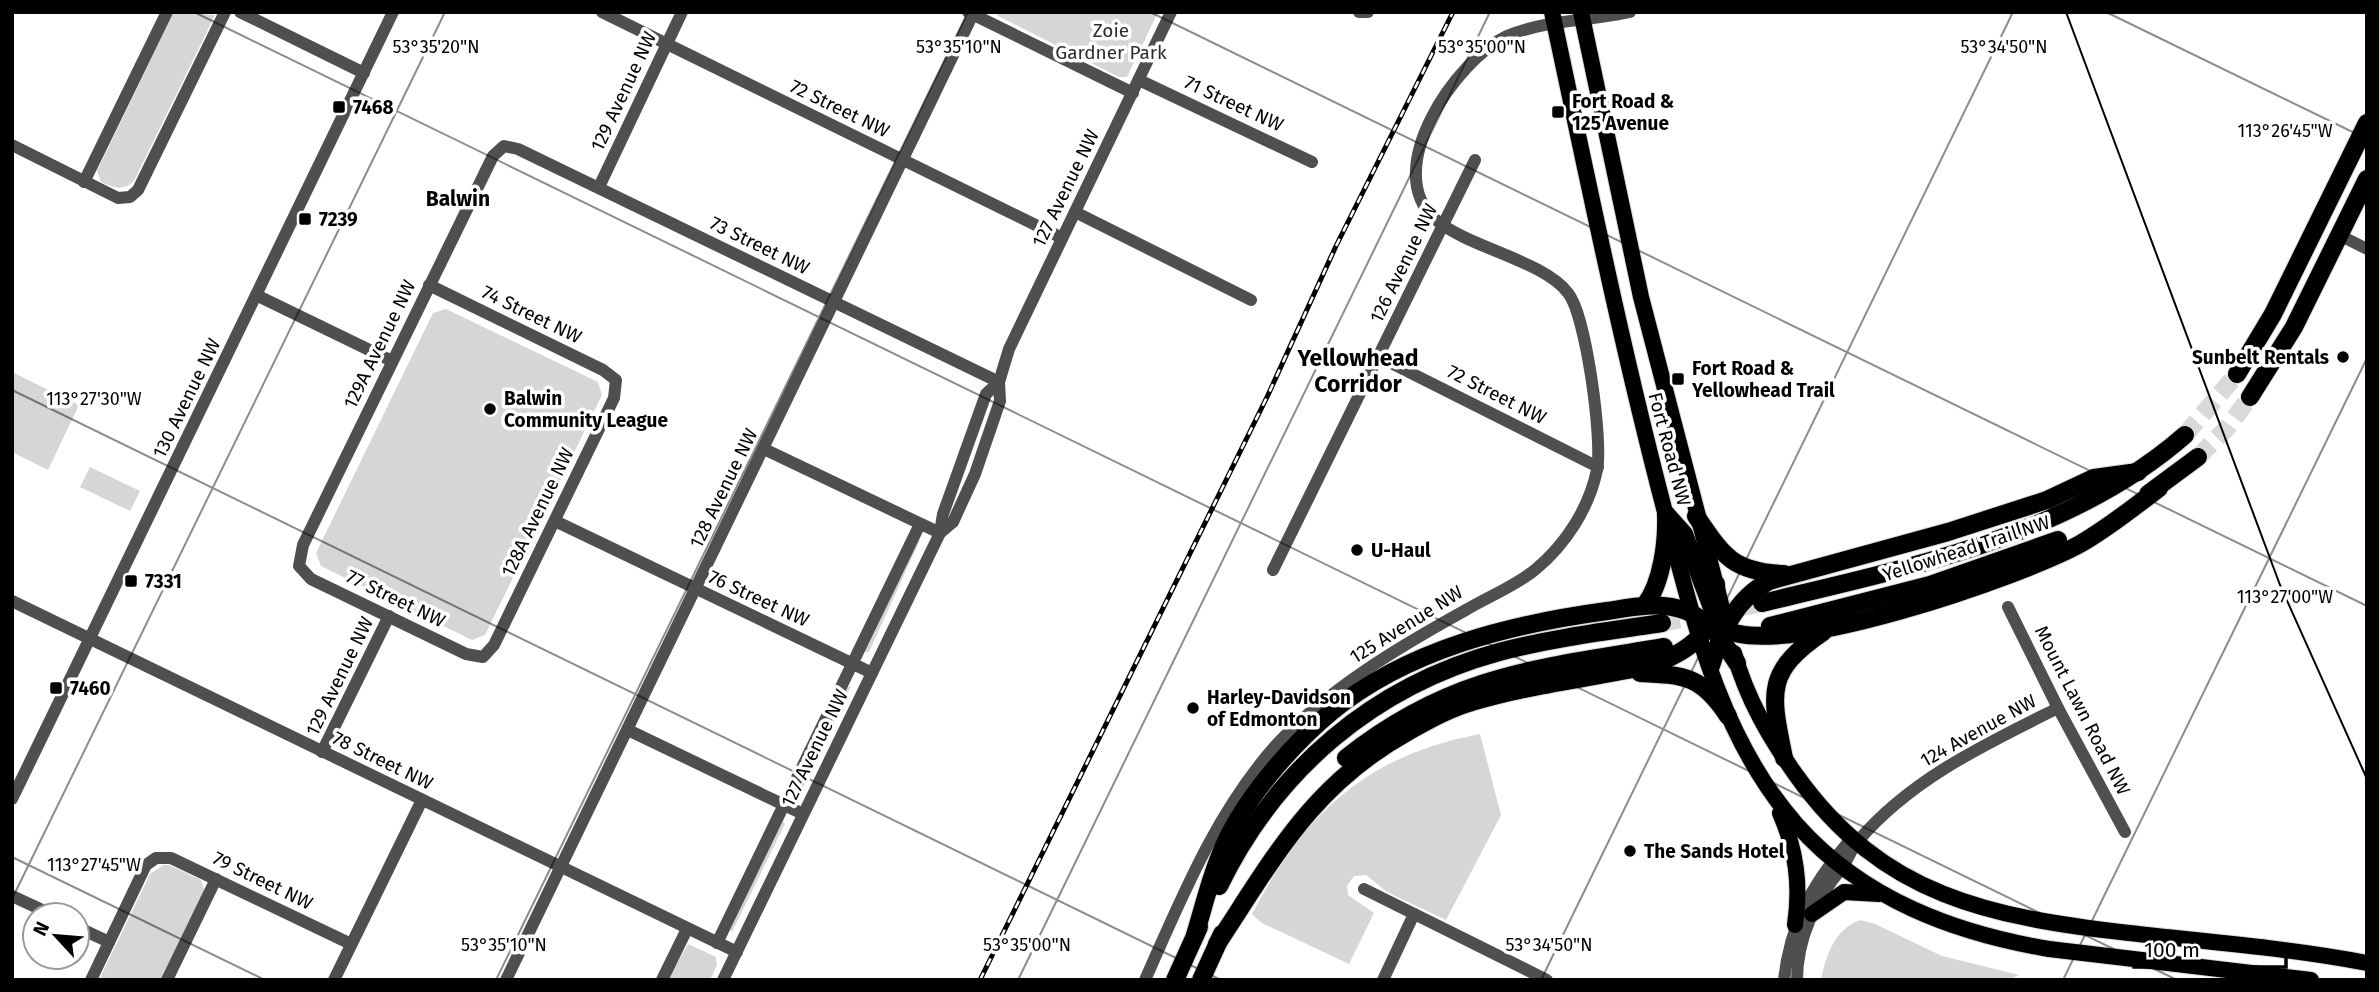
<svg xmlns="http://www.w3.org/2000/svg" width="2379" height="992" font-family="'Fira Sans',sans-serif">
<style>
.green{fill:#d6d6d6}
.lines{fill:none;stroke-linecap:round;stroke-linejoin:round}
.highway-tunnel{stroke:#d9d9d9;stroke-width:18;stroke-dasharray:18 9;stroke-linecap:butt}
.major-casing{stroke:#dbdbdb;stroke-width:18}
.highway-casing{stroke:#dbdbdb;stroke-width:20}
.minor{stroke:#4f4f4f;stroke-width:12}
.major{stroke:#000;stroke-width:16}
.highway{stroke:#000;stroke-width:18}
.tram{stroke:#000;stroke-width:2}
.rail-casing{stroke:#000;stroke-width:5}
.rail{stroke:#fff;stroke-width:2.5;stroke-dasharray:8;stroke-linecap:butt}
.ticks{fill:none;stroke:#000;stroke-width:2;stroke-opacity:0.45}
.poi-dot{fill:#000;stroke:#fff;stroke-width:2.5}
.labels{text-anchor:middle;stroke-width:7;stroke-linejoin:round;paint-order:stroke}
.park-label{font-size:19px;fill:#2d2d2d;stroke:#fff}
.street-label{font-size:19px;fill:#000;stroke:#fff}
.poi-label{font-size:19px;font-weight:bold;fill:#000;stroke:#fff;text-anchor:start}
.neighbourhood-label{font-size:21px;font-weight:bold;fill:#000;stroke:#fff}
.quarter-label{font-size:23px;font-weight:bold;fill:#000;stroke:#fff}
.ticks-label{font-size:18px;text-anchor:middle;fill:#000;stroke:#fff;stroke-width:7;stroke-linejoin:round;paint-order:stroke}
</style>
<rect width="100%" height="100%" fill="#fff"/>
<g class="green">
<path d="M174 12 215 15 135 179C125 192 114 188 101 182L97 171Z"/>
<path d="M996 12H1158L1127 77H1119L998 16Z"/>
<path d="M446 309 598 382 602 395 485 635 472 640 321 566 316 553 433 313Z"/>
<path d="M12 372 79 405 48 470 12 452Z"/>
<path d="M90 467 140 491 130 511 80 487Z"/>
<path d="M920 540 869 652H865L918 541Z"/>
<path d="M851 686 799 796H796L847 687Z"/>
<path d="M1480 734 1501 815 1446 920 1387 892 1366 875 1354 876 1347 886 1348 895 1374 913 1349 964 1262 923 1252 914C1305 813 1365 756 1480 734Z"/>
<path d="M783 821 785 824 732 932 730 930Z"/>
<path d="M163 865H169L201 880 205 892 161 980H99L150 874Z"/>
<path d="M1860 920 1875 924 1942 956 2019 975 2008 980H1821C1826 955 1835 929 1860 920Z"/>
<path d="M688 944 716 957 717 965 710 980H668Z"/>
</g>
<g class="lines">
<g class="highway-tunnel">
<path d="M2185 435 2237 374"/>
<path d="M2198 457 2227 428 2250 397"/>
<path d="M1662 623 1762 603"/>
</g>
<g class="major-casing">
<g id="major">
<path d="M1552 12C1588 181 1622 349 1666 516 1694 623 1721 740 1797 825 1863 899 1954 933 2049 949L2311 980"/>
<path d="M1581 12 1641 297 1728 631"/>
<path d="M1734 653C1747 699 1769 737 1796 775 1883 897 1990 917 2129 933 2208 942 2289 948 2367 963"/>
<path d="M1780 813C1796 850 1801 884 1795 925"/>
<path d="M1812 914 1844 892 1879 894"/>
</g>
</g>
<g class="highway-casing">
<g id="highway">
<path d="M2237 374 2273 314 2367 123"/>
<path d="M2250 397 2294 327 2367 179"/>
<path d="M2148 494 2198 457"/>
<path d="M1666 514 1684 534 1714 613 1723 628C1777 662 2024 575 2080 544 2108 528 2133 508 2159 488"/>
<path d="M1696 516C1723 556 1733 572 1784 574"/>
<path d="M1762 603C1907 568 2070 536 2185 435"/>
<path d="M1645 605C1662 583 1667 542 1666 514"/>
<path d="M1770 626 1930 585 2058 540"/>
<path d="M1711 666C1721 631 1736 599 1769 581L1948 532 2047 500 2094 478 2138 472"/>
<path d="M1640 673C1685 675 1702 676 1728 716"/>
<path d="M1346 758C1450 675 1538 668 1664 647"/>
<path d="M1784 758C1771 694 1764 672 1823 632"/>
<path d="M1219 886C1276 769 1374 686 1499 652 1552 638 1608 631 1662 623"/>
<path d="M1195 935C1203 909 1209 883 1219 858 1238 806 1289 747 1331 712 1408 649 1511 624 1607 611 1633 607 1661 601 1686 611 1710 620 1723 642 1737 663"/>
<path d="M1217 944C1275 856 1313 784 1409 731 1429 720 1450 708 1472 702 1529 685 1590 678 1648 666 1688 653 1720 631 1716 584"/>
<path d="M1175 980 1199 927"/>
<path d="M1201 980 1222 934"/>
</g>
</g>
<g class="minor">
<path d="M240 12 364 73"/>
<path d="M602 12 1062 238"/>
<path d="M968 12 1133 93"/>
<path d="M1359 12H1368"/>
<path d="M1139 80 1312 162"/>
<path d="M12 145 118 198 130 197 138 190 225 12"/>
<path d="M84 182 167 12"/>
<path d="M599 187 682 12"/>
<path d="M1075 212 1251 300"/>
<path d="M2339 235 2367 249"/>
<path d="M429 285 603 370 616 380 614 398 494 645 483 657 466 654 311 579 299 566 303 545 493 156 504 146 518 149 999 382"/>
<path d="M256 295 392 361"/>
<path d="M1379 357 1598 467"/>
<path d="M764 449 940 533"/>
<path d="M555 521 872 673"/>
<path d="M940 533 953 522 975 474 1000 401 999 382 1009 349 1171 12"/>
<path d="M1273 570 1475 160"/>
<path d="M12 601 737 952"/>
<path d="M2008 607 2058 708 2125 832"/>
<path d="M628 730 803 814"/>
<path d="M322 752 389 616"/>
<path d="M12 799 393 12"/>
<path d="M1364 889 1547 980"/>
<path d="M12 896 53 915"/>
<path d="M77 927 109 942"/>
<path d="M717 943 920 524"/>
<path d="M91 980 146 865 156 858H171L351 944"/>
<path d="M167 980 216 879"/>
<path d="M334 980 422 800"/>
<path d="M506 980 974 12"/>
<path d="M662 980 687 929"/>
<path d="M723 980 940 533 943 514 986 394 999 382"/>
<path d="M1145 980C1182 897 1216 812 1277 744 1328 689 1399 647 1464 611 1487 597 1516 586 1536 569 1566 544 1589 508 1597 470 1603 441 1586 315 1568 293 1543 260 1468 248 1435 219 1380 170 1456 60 1507 36 1544 20 1590 21 1630 12"/>
<path d="M1383 980 1414 914"/>
<path d="M1784 980C1790 925 1811 886 1846 845L1856 843"/>
<path d="M1797 980C1797 938 1816 899 1842 868 1848 859 1852 848 1858 841 1912 778 1986 744 2058 708"/>
</g>
<use href="#major" class="major"/>
<use href="#highway" class="highway"/>
<path class="tram" d="M2066 12 2280 585 2367 779"/>
<g class="rail-casing">
<path id="rail" d="M980 980 1268 395 1336 246 1453 12"/>
</g>
<use href="#rail" class="rail"/>
</g>
<path class="ticks" d="M194 12 2177 980M1150 12 2367 606M2106 12 2367 139M12 390 1221 980M12 857 265 980M12 899 445 12M496 980 968 12M1018 980 1490 12M1541 980 2013 12M2063 980 2367 358"/>
<g class="poi-dot">
<rect x="332" y="100" width="14" height="14" rx="3.5"/>
<rect x="1551" y="105" width="14" height="14" rx="3.5"/>
<rect x="298" y="212" width="14" height="14" rx="3.5"/>
<circle cx="2343" cy="357" r="7"/>
<rect x="1671" y="372" width="14" height="14" rx="3.5"/>
<circle cx="490" cy="409" r="7"/>
<circle cx="1357" cy="550" r="7"/>
<rect x="124" y="574" width="14" height="14" rx="3.5"/>
<rect x="49" y="681" width="14" height="14" rx="3.5"/>
<circle cx="1193" cy="708" r="7"/>
<circle cx="1630" cy="851" r="7"/>
</g>
<g class="labels">
<g class="park-label">
<text x="1111" y="37">Zoie<tspan x="1111" dy="22">Gardner Park</tspan></text>
</g>
<g class="street-label">
<text transform="translate(623 91) rotate(-65)" y="7">129 Avenue NW</text>
<text transform="translate(1234 103) rotate(25)" y="7">71 Street NW</text>
<text transform="translate(840 108) rotate(26)" y="7">72 Street NW</text>
<text transform="translate(1065 188) rotate(-64)" y="7">127 Avenue NW</text>
<text transform="translate(760 245) rotate(26)" y="7">73 Street NW</text>
<text transform="translate(1403 263) rotate(-64)" y="7">126 Avenue NW</text>
<text transform="translate(532 314) rotate(26)" y="7">74 Street NW</text>
<text transform="translate(379 344) rotate(-64)" y="7">129A Avenue NW</text>
<text transform="translate(1497 394) rotate(27)" y="7">72 Street NW</text>
<text transform="translate(186 398) rotate(-64)" y="7">130 Avenue NW</text>
<text transform="translate(1670 449) rotate(75)" y="7">Fort Road NW</text>
<text transform="translate(723 488) rotate(-64)" y="7">128 Avenue NW</text>
<text transform="translate(537 512) rotate(-64)" y="7">128A Avenue NW</text>
<text transform="translate(1966 548) rotate(-18)" y="7">Yellowhead Trail NW</text>
<text transform="translate(396 598) rotate(26)" y="7">77 Street NW</text>
<text transform="translate(759 598) rotate(25)" y="7">76 Street NW</text>
<text transform="translate(1406 624) rotate(-32)" y="7">125 Avenue NW</text>
<text transform="translate(339 676) rotate(-64)" y="7">129 Avenue NW</text>
<text transform="translate(2083 710) rotate(63)" y="7">Mount Lawn Road NW</text>
<text transform="translate(1978 730) rotate(-29)" y="7">124 Avenue NW</text>
<text transform="translate(814 748) rotate(-64)" y="7">127 Avenue NW</text>
<text transform="translate(383 760) rotate(26)" y="7">78 Street NW</text>
<text transform="translate(263 880) rotate(26)" y="7">79 Street NW</text>
</g>
<g class="poi-label">
<text x="1572" y="108">Fort Road &amp;<tspan x="1572" dy="22">125 Avenue</tspan></text>
<text x="353" y="114">7468</text>
<text x="319" y="226">7239</text>
<text x="2329" y="364" text-anchor="end">Sunbelt Rentals</text>
<text x="1692" y="375">Fort Road &amp;<tspan x="1692" dy="22">Yellowhead Trail</tspan></text>
<text x="504" y="405">Balwin<tspan x="504" dy="22">Community League</tspan></text>
<text x="1371" y="557">U-Haul</text>
<text x="145" y="588">7331</text>
<text x="70" y="695">7460</text>
<text x="1207" y="704">Harley-Davidson<tspan x="1207" dy="22">of Edmonton</tspan></text>
<text x="1644" y="858">The Sands Hotel</text>
</g>
<g class="neighbourhood-label">
<text x="458" y="206">Balwin</text>
</g>
<g class="quarter-label">
<text x="1358" y="366">Yellowhead<tspan x="1358" dy="26">Corridor</tspan></text>
</g>
</g>
<g class="ticks-label">
<text x="2004" y="53">53°34'50"N</text>
<text x="436" y="53">53°35'20"N</text>
<text x="959" y="53">53°35'10"N</text>
<text x="1482" y="53">53°35'00"N</text>
<text x="2285" y="137">113°26'45"W</text>
<text x="94" y="405">113°27'30"W</text>
<text x="2285" y="603">113°27'00"W</text>
<text x="94" y="871">113°27'45"W</text>
<text x="504" y="951">53°35'10"N</text>
<text x="1027" y="951">53°35'00"N</text>
<text x="1549" y="951">53°34'50"N</text>
</g>
<rect width="2379" height="992" fill="none" stroke="#000000" stroke-width="28"/>
<g transform="translate(56 936) rotate(296)"><circle r="33" fill="#ffffff" stroke="#999999" stroke-width="2"/>
<path d="M0-5L12 26L0 18L-12 26Z" fill="#000000"/>
<text y="-10" font-size="19" font-weight="bold" text-anchor="middle" fill="#000000">N</text>
</g>
<path d="M2134 957v10h152v-10" fill="none" stroke="#000000" stroke-width="3.5"/>
<text x="2144" y="957" font-size="21" fill="#000000" stroke="#ffffff" stroke-width="5" paint-order="stroke">100 m</text>
</svg>
